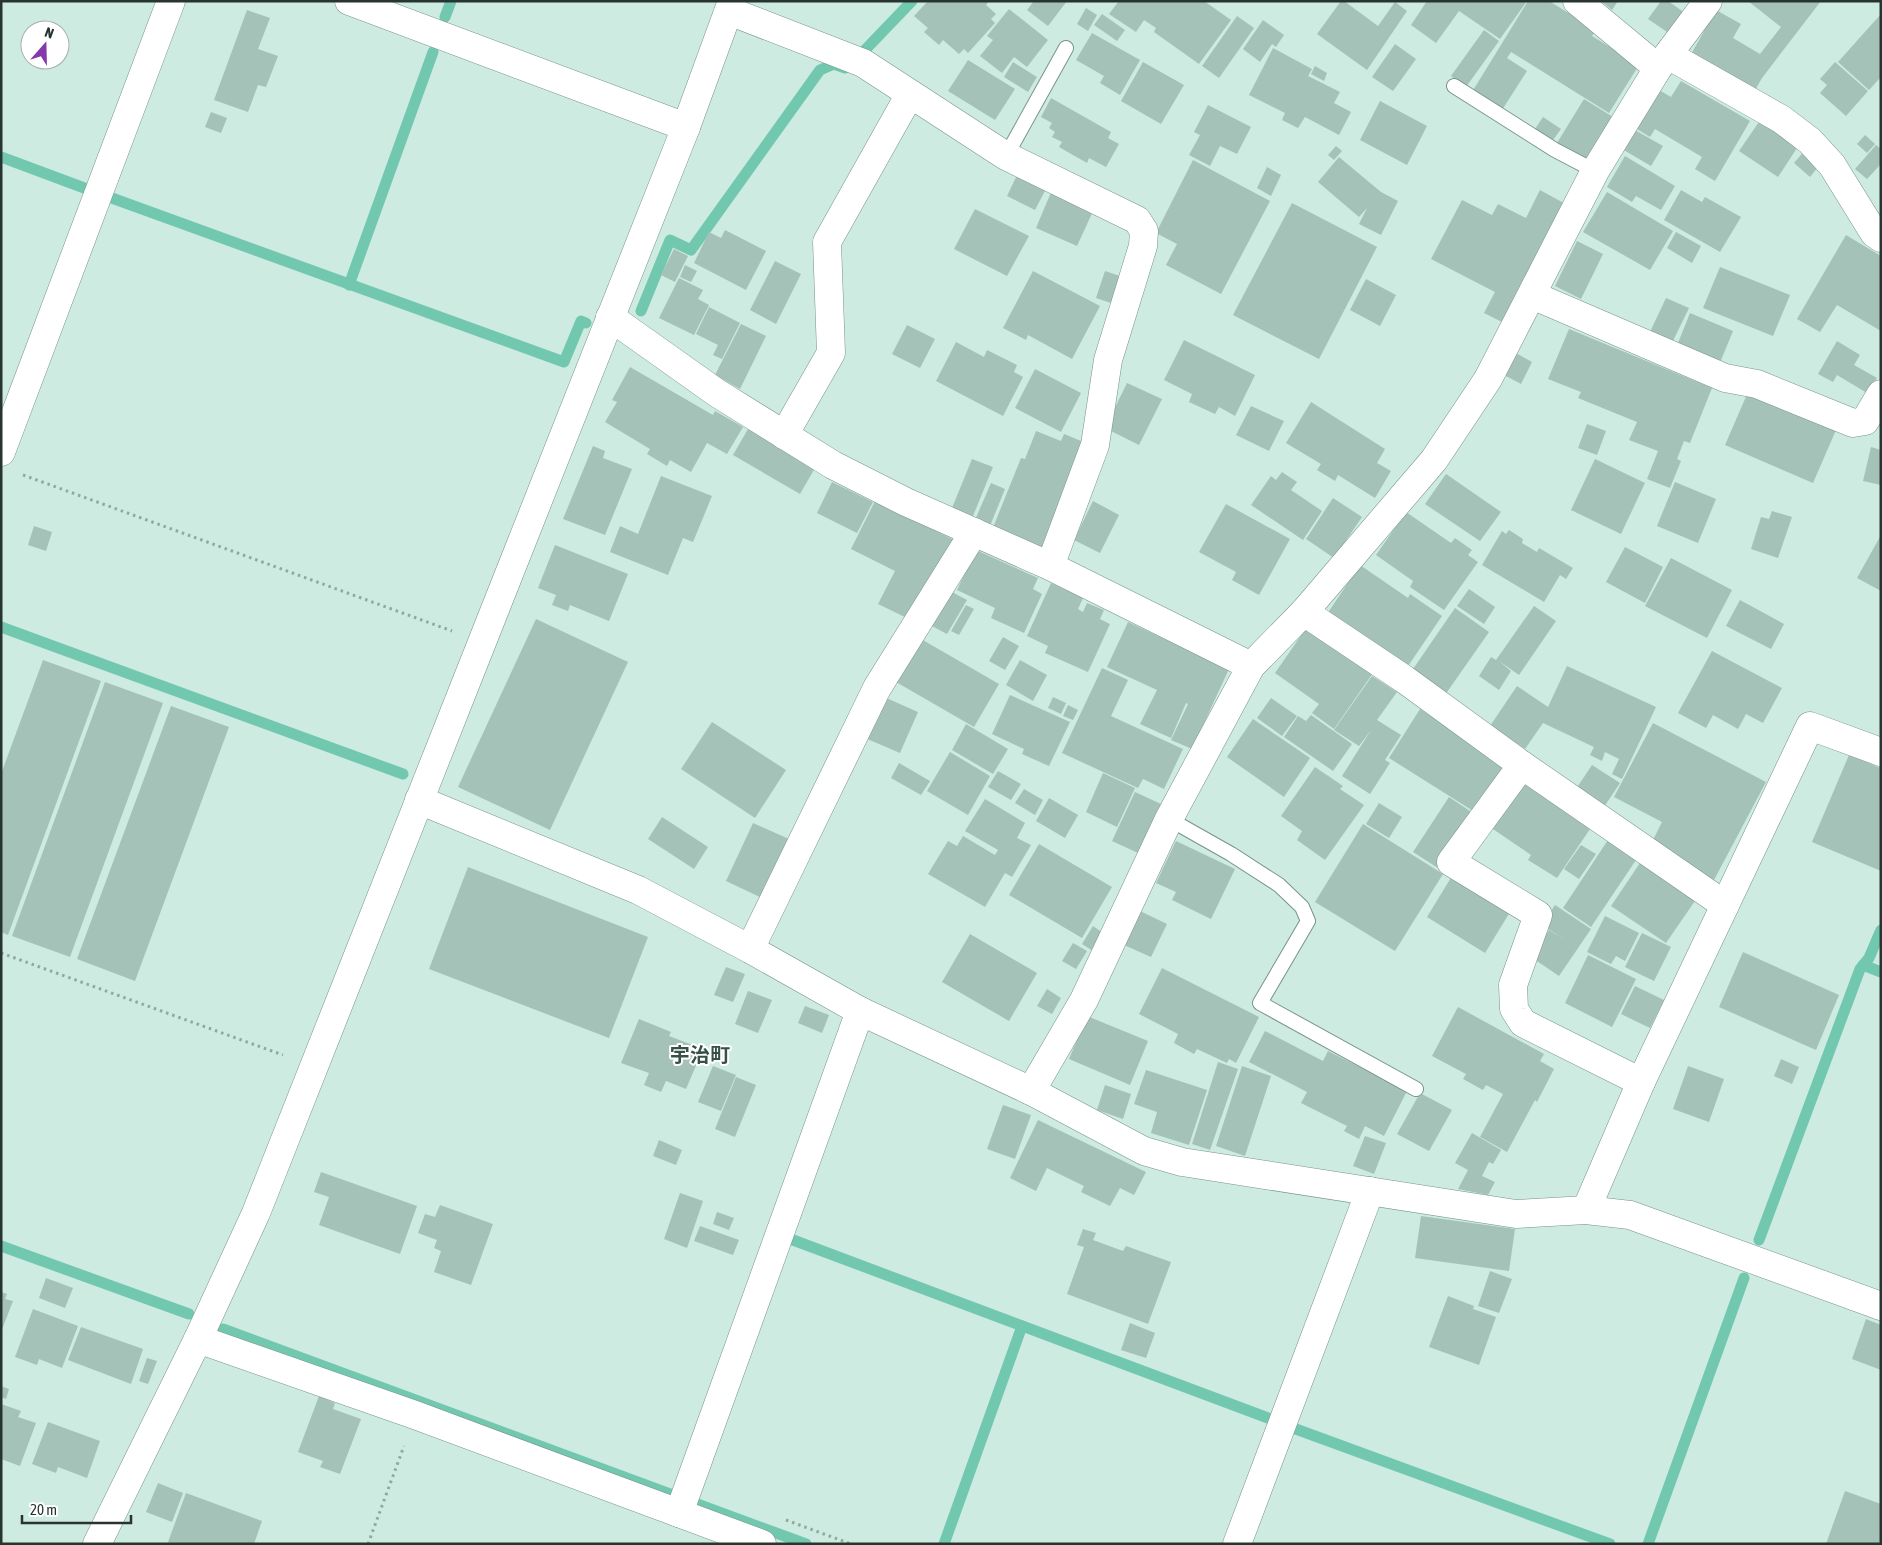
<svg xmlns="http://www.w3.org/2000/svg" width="1882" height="1545" font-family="'Asap Condensed','Noto Sans JP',sans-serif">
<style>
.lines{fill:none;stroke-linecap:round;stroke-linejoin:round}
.stream{stroke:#72c8ae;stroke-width:11}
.building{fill:#a5c2b8}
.service-casing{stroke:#78948a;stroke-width:16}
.minor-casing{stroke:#78948a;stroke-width:29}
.tertiary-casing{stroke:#78948a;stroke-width:29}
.path{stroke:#90a89f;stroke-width:3;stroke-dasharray:2.5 4;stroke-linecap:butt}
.service{stroke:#fff;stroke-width:14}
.minor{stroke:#fff;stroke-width:28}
.tertiary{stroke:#fff;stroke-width:28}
.labels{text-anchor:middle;stroke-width:4;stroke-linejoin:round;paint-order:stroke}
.quarter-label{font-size:20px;font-weight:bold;fill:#375149;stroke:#fff}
</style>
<rect width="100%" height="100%" fill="#cdebe0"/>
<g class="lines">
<g class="stream">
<path d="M445 17 451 1"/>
<path d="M864 51 912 1"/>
<path d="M1 157 87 189"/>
<path d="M109 197 564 362 581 321 586 323"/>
<path d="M349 285 433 52"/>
<path d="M641 311 670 240 691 250 820 70 834 64 845 68"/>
<path d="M1 627 403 774"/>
<path d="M1863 965 1881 972"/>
<path d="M793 1240 1268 1418"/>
<path d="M1759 1240 1860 969 1869 958 1881 930"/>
<path d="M1 1246 189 1314"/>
<path d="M223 1329 806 1544"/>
<path d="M1293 1428 1610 1544"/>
<path d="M944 1544 1022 1326"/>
<path d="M1648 1544 1744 1278"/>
</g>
</g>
<g class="building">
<path d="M928 1H989L986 5 996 14 991 19 995 23 968 53 964 49 959 54 943 40 939 45 924 32 928 28 914 16Z"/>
<path d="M1034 1H1067L1048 26 1027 10Z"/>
<path d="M1119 1H1204L1231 20 1199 64 1154 32 1156 28 1144 20 1136 32 1109 14Z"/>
<path d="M1341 1H1344L1378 26 1395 2 1407 11 1367 70 1317 34Z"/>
<path d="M1427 1H1527L1500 39 1459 11 1436 43 1411 25Z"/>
<path d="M1528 1H1549L1596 30 1592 36 1639 65 1609 113 1511 52 1507 58 1527 71 1502 110 1472 92Z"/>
<path d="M1601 1H1618L1612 10Z"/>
<path d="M1661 1H1668L1685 13 1670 34 1648 19Z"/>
<path d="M1748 1H1821L1762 78 1754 92 1690 56 1716 10 1741 24 1733 38 1760 54 1781 27Z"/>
<path d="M1086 8 1097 15 1088 31 1077 24Z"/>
<path d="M1009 9 1048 40 1027 67 1014 57 1002 73 980 56 993 40 987 36Z"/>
<path d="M247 10 270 18 258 49 278 56 266 87 258 85 248 112 214 100Z"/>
<path d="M1102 14 1125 30 1117 41 1094 25Z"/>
<path d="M1881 14V77L1869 90 1838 62Z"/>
<path d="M1237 16 1254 28 1219 78 1202 66Z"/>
<path d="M1263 20 1284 35 1276 47 1272 44 1260 62 1243 49Z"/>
<path d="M1484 30 1499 41 1466 87 1451 76Z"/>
<path d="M1092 33 1140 60 1120 95 1100 83 1104 76 1076 60Z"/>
<path d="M1395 44 1416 59 1393 91 1372 77Z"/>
<path d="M1273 48 1312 69 1308 76 1340 92 1334 103 1351 112 1339 135 1305 117 1298 128 1282 120 1285 113 1249 95Z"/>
<path d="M968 60 1015 89 995 120 948 91Z"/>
<path d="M1013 62 1037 77 1028 92 1004 77Z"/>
<path d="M1143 62 1184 85 1161 124 1121 101Z"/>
<path d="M1835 62 1868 91 1846 116 1820 93 1827 85 1820 79Z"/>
<path d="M1315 66 1327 73 1324 81 1311 74Z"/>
<path d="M1681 81 1750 121 1715 181 1695 169 1702 157 1655 129 1650 137 1637 129 1659 90 1671 97Z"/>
<path d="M1051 98 1111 132 1108 138 1119 144 1106 167 1089 158 1087 163 1059 147 1062 142 1052 137 1055 132 1049 128 1052 123 1041 117Z"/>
<path d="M1584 99 1613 117 1585 160 1557 143Z"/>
<path d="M1380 101 1427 126 1407 165 1360 140Z"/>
<path d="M1208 105 1251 127 1237 154 1220 146 1210 166 1189 155 1200 135 1194 132Z"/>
<path d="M211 112 227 118 221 133 205 127Z"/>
<path d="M1543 117 1561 129 1553 140 1535 129Z"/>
<path d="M1761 119 1799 145 1778 177 1739 151Z"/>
<path d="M1633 129 1663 146 1651 166 1622 149Z"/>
<path d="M1865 135 1875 144 1867 153 1857 144Z"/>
<path d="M1876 145 1881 149V164L1867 179 1855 169Z"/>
<path d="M1336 146 1342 151 1334 160 1328 155Z"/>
<path d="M1806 149 1822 162 1810 177 1794 163Z"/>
<path d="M1625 156 1675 186 1661 210 1636 196 1632 202 1607 187Z"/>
<path d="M1339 157 1381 192 1398 201 1381 235 1359 224 1367 208 1359 217 1318 182Z"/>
<path d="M1193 160 1270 201 1221 294 1166 265 1177 244 1156 233Z"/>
<path d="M1267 167 1281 175 1271 196 1257 188Z"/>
<path d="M1018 173 1047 187 1035 210 1007 196Z"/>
<path d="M1052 190 1094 209 1077 246 1036 228Z"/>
<path d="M1540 190 1571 207 1506 324 1484 313 1495 292 1431 259 1462 200 1492 215 1498 204 1526 218Z"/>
<path d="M1681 190 1702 202 1705 197 1741 217 1720 252 1664 220Z"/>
<path d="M1607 192 1673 231 1650 270 1583 232Z"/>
<path d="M1292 203 1377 247 1319 359 1233 315Z"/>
<path d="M975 209 1029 236 1007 276 954 249Z"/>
<path d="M725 230 766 251 746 290 694 263 709 232 721 238Z"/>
<path d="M1676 232 1701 246 1692 263 1667 248Z"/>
<path d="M1846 235 1881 256V331L1837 305 1820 332 1797 319Z"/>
<path d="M1577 241 1603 254 1581 299 1555 286Z"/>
<path d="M674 249 688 256 675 282 661 275Z"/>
<path d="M775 261 801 274 776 324 750 310Z"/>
<path d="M685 265 697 271 691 282 680 277Z"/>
<path d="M1720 267 1790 295 1773 336 1703 308Z"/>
<path d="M1033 271 1100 306 1072 359 1028 335 1026 340 1003 328Z"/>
<path d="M1105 271 1126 278 1117 305 1096 298Z"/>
<path d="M679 278 703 290 698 299 709 305 694 335 659 318Z"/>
<path d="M1366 279 1396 295 1380 326 1350 310Z"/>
<path d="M1666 298 1689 308 1672 343 1650 332Z"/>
<path d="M709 307 740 323 722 359 713 355 718 345 696 334Z"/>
<path d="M1690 313 1733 331 1719 365 1676 348Z"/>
<path d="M741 324 766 336 740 389 715 375Z"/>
<path d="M907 325 935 339 920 368 892 354Z"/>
<path d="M1569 329 1712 388 1690 443 1684 441 1677 459 1681 461 1670 488 1647 479 1658 451 1629 440 1637 422 1578 398 1581 392 1548 379Z"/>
<path d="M1184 340 1255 375 1235 416 1219 407 1215 414 1189 402 1192 394 1164 380Z"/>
<path d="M1837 341 1860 355 1854 365 1877 378 1867 393 1837 375 1833 382 1818 374Z"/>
<path d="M956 342 984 357 987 350 1017 365 1014 372 1023 377 1003 416 936 381Z"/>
<path d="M1516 353 1532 362 1521 384 1504 375Z"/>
<path d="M630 367 713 415 715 411 743 427 727 454 707 443 691 472 670 460 667 466 647 454 650 449 605 422 617 402 612 400Z"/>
<path d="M1035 369 1081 393 1061 432 1015 408Z"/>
<path d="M1127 383 1162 399 1139 445 1105 428Z"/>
<path d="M1748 392 1836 430 1813 483 1725 445Z"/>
<path d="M1311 402 1385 449 1377 463 1391 471 1375 498 1338 475 1335 481 1317 470 1321 464 1286 443Z"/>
<path d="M1251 406 1284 421 1269 451 1236 435Z"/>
<path d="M1587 424 1606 431 1597 455 1578 448Z"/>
<path d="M748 429 815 468 800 494 733 455Z"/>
<path d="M1036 431 1061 441 1064 434 1086 443 1042 551 992 530 1021 458 1025 459Z"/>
<path d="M593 446 605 451 603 458 632 469 605 535 563 519Z"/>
<path d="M1871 447 1881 450V485L1863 481Z"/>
<path d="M972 459 993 467 973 516 952 508Z"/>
<path d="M1595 459 1645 483 1621 534 1571 510Z"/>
<path d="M1282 472 1297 482 1291 490 1322 511 1303 540 1251 505 1271 476 1276 480Z"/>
<path d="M1446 474 1501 512 1480 541 1425 504Z"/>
<path d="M661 476 712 496 693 542 683 538 668 575 610 552 620 526 638 534Z"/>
<path d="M832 482 873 502 857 533 817 513Z"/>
<path d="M1675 482 1716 499 1698 543 1657 526Z"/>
<path d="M991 483 1005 489 990 526 975 520Z"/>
<path d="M1333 498 1362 517 1334 558 1306 539Z"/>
<path d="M875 501 954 540 911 620 878 604 895 571 851 549Z"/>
<path d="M1093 501 1119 515 1100 553 1074 540Z"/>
<path d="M1226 504 1290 539 1259 595 1232 580 1236 572 1199 552Z"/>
<path d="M1772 511 1792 517 1778 558 1751 549 1761 517 1769 519Z"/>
<path d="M1406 512 1451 543 1455 538 1472 550 1468 555 1478 562 1444 610 1410 587 1413 581 1376 555Z"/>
<path d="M34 526 52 532 46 551 28 545Z"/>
<path d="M1509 530 1523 539 1522 543 1537 552 1539 548 1573 568 1566 579 1560 575 1544 602 1482 565 1502 531 1506 534Z"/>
<path d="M1881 535V591L1857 578Z"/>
<path d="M555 545 628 574 609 621 570 605 568 611 552 605 556 595 538 588Z"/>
<path d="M1625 547 1663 567 1645 603 1606 582Z"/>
<path d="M976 550 1038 578 1033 589 1042 594 1024 633 991 618 995 608 957 590Z"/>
<path d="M1671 558 1732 590 1707 638 1645 606Z"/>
<path d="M1360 565 1408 598 1410 594 1442 616 1406 669 1327 614Z"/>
<path d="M1051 583 1083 598 1078 609 1083 612 1087 603 1104 610 1100 619 1110 624 1088 672 1045 653 1048 646 1027 636Z"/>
<path d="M1469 589 1495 607 1484 624 1457 606Z"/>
<path d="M950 591 967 600 947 634 930 625Z"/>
<path d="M1740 600 1784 624 1771 649 1726 626Z"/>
<path d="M966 605 974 609 959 635 951 631Z"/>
<path d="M1534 606 1556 621 1519 675 1499 661 1511 671 1499 690 1479 676 1491 657 1496 660Z"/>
<path d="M1455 608 1489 632 1445 695 1411 672Z"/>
<path d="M536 619 628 662 550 830 458 787Z"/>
<path d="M1128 622 1229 669 1192 749 1171 740 1188 704 1186 703 1171 738 1140 724 1157 690 1107 667Z"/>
<path d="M1307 627 1373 673 1334 729 1312 713 1319 704 1275 673Z"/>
<path d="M1003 637 1019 646 1005 670 989 661Z"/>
<path d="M921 639 999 684 974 727 896 682Z"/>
<path d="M1712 651 1782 688 1763 723 1746 714 1738 729 1713 715 1706 728 1678 713Z"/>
<path d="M43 660 101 681 8 935 1 932V774Z"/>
<path d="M1020 660 1047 675 1033 701 1006 685Z"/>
<path d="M1567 666 1656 707 1622 779 1612 774 1619 759 1605 752 1602 761 1590 755 1594 747 1543 723 1525 749 1490 726 1517 686 1548 707Z"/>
<path d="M1102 668 1128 680 1111 716 1183 749 1164 789 1143 779 1138 788 1062 753Z"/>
<path d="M1372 676 1397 692 1377 720 1401 735 1385 760 1390 763 1370 794 1342 776 1371 730 1359 746 1334 730Z"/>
<path d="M105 682 163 703 70 957 12 936Z"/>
<path d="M1010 695 1070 722 1049 766 1022 754 1024 749 992 734Z"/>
<path d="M884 697 918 712 900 753 865 738Z"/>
<path d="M1053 697 1066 703 1061 714 1048 708Z"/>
<path d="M1271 698 1297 716 1282 736 1257 718Z"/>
<path d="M1068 705 1078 710 1073 720 1063 716Z"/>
<path d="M171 706 229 727 135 981 77 959Z"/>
<path d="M1420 709 1508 766 1478 814 1389 758Z"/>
<path d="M1311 715 1352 744 1333 771 1284 737 1298 716 1306 721Z"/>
<path d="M1253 719 1310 758 1284 797 1227 757Z"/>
<path d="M712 722 786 770 755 818 681 769Z"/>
<path d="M1653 723 1766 782 1714 880 1650 846 1662 822 1614 797Z"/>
<path d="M966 724 1008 749 993 774 952 750Z"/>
<path d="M950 752 990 776 968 815 927 791Z"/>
<path d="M1849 755 1881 768V871L1812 842Z"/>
<path d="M899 763 930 781 921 795 891 778Z"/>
<path d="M1592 765 1620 783 1604 807 1576 789Z"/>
<path d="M1315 767 1343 786 1340 789 1364 805 1325 860 1297 840 1302 831 1281 816Z"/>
<path d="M998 771 1021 784 1011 800 988 787Z"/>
<path d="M1103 773 1135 788 1117 827 1086 812Z"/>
<path d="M1522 779 1592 826 1557 878 1528 860 1531 855 1490 827Z"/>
<path d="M1024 789 1043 800 1035 815 1015 803Z"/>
<path d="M1135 792 1161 804 1138 853 1112 841Z"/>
<path d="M1449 797 1476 815 1441 870 1413 852Z"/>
<path d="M1049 798 1078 815 1065 838 1036 821Z"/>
<path d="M985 799 1025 823 1017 838 1031 845 1012 877 1005 873 985 907 928 874 948 841 957 846 963 836 995 855 998 850 965 831Z"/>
<path d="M1379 803 1402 817 1389 838 1366 824Z"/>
<path d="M662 817 708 847 694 869 648 839Z"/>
<path d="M753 823 789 839 762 898 726 881Z"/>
<path d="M1363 824 1443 874 1395 951 1315 902Z"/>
<path d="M1608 840 1636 860 1591 927 1563 908Z"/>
<path d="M1176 841 1235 869 1211 919 1172 900 1176 892 1156 883Z"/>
<path d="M1039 844 1112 887 1082 938 1009 895Z"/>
<path d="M1581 845 1596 854 1579 879 1564 869Z"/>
<path d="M1642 860 1697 898 1666 943 1611 906Z"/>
<path d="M468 867 648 937 609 1038 429 969Z"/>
<path d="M1452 876 1510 912 1485 953 1427 917Z"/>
<path d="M1555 905 1591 929 1559 976 1531 957 1549 930 1567 941 1542 925Z"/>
<path d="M1140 911 1167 924 1151 957 1124 945Z"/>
<path d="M1605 916 1639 933 1625 961 1616 956 1611 964 1587 952Z"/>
<path d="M1093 926 1103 933 1093 951 1082 944Z"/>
<path d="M1642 933 1671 947 1654 981 1625 967Z"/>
<path d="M970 934 1037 973 1009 1021 942 982Z"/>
<path d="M1073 943 1087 951 1076 969 1062 961Z"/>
<path d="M1743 952 1839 995 1816 1050 1719 1007Z"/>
<path d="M1588 955 1636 979 1612 1027 1565 1003Z"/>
<path d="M726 967 745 974 733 1002 714 995Z"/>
<path d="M1162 968 1259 1017 1236 1063 1229 1059 1227 1063 1197 1049 1194 1054 1174 1043 1178 1034 1139 1014Z"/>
<path d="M1635 986 1664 1000 1650 1028 1621 1014Z"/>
<path d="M1047 989 1061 998 1052 1014 1037 1006Z"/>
<path d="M748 991 772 1000 758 1033 735 1024Z"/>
<path d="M805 1006 829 1015 822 1033 798 1023Z"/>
<path d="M1458 1007 1544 1054 1540 1061 1554 1069 1537 1102 1535 1100 1507 1152 1480 1137 1503 1094 1486 1085 1483 1090 1463 1079 1466 1074 1432 1056Z"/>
<path d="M1087 1016 1148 1041 1130 1085 1069 1059Z"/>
<path d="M639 1019 671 1032 669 1036 703 1049 686 1089 666 1081 661 1092 644 1085 649 1073 621 1063Z"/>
<path d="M1265 1031 1323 1061 1328 1051 1407 1091 1384 1136 1365 1126 1359 1139 1344 1131 1347 1126 1301 1103 1307 1092 1249 1062Z"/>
<path d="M1781 1059 1799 1067 1792 1084 1774 1076Z"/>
<path d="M1218 1062 1238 1069 1210 1150 1192 1144Z"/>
<path d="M713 1066 736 1075 721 1111 698 1102Z"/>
<path d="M1242 1066 1271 1076 1245 1156 1216 1146Z"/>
<path d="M1688 1066 1724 1079 1709 1122 1673 1109Z"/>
<path d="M1146 1070 1207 1090 1189 1145 1151 1133 1157 1112 1134 1104Z"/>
<path d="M736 1077 756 1085 735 1137 715 1129Z"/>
<path d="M1105 1085 1131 1094 1123 1119 1097 1110Z"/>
<path d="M1420 1093 1452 1110 1429 1151 1397 1134Z"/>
<path d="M1003 1105 1031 1115 1015 1159 987 1149Z"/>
<path d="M1038 1120 1146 1172 1134 1195 1120 1188 1110 1206 1081 1192 1084 1186 1047 1168 1036 1191 1010 1178Z"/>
<path d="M1472 1133 1501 1150 1493 1164 1489 1162 1482 1176 1495 1182 1488 1195 1458 1189 1468 1170 1455 1163Z"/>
<path d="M1365 1136 1386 1143 1374 1174 1353 1166Z"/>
<path d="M659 1140 682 1150 676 1165 653 1156Z"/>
<path d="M321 1172 417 1206 400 1254 319 1225 329 1197 314 1192Z"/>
<path d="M680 1193 703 1201 687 1248 664 1239Z"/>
<path d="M440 1205 493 1224 471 1285 434 1272 441 1251 434 1248 437 1240 418 1233 425 1214 435 1217Z"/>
<path d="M717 1212 734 1218 729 1230 713 1224Z"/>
<path d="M1421 1216 1515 1229 1509 1271 1415 1258Z"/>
<path d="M700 1226 739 1240 733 1255 694 1241Z"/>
<path d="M1083 1229 1096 1233 1093 1240 1123 1251 1126 1246 1171 1262 1148 1324 1067 1294 1084 1247 1077 1245Z"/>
<path d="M1490 1271 1512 1279 1499 1313 1478 1306Z"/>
<path d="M46 1278 73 1288 65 1308 39 1298Z"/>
<path d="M1 1292 7 1294 5 1299 13 1301 1 1332Z"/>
<path d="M1448 1296 1474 1306 1473 1309 1496 1317 1479 1365 1429 1347Z"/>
<path d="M33 1309 78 1326 62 1368 39 1359 37 1365 15 1357Z"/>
<path d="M1866 1319 1881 1325V1370L1852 1359Z"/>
<path d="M1130 1323 1155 1333 1146 1358 1121 1350Z"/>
<path d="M81 1327 143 1349 131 1384 68 1360Z"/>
<path d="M147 1358 157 1361 148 1384 139 1381Z"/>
<path d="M1 1386 9 1389 6 1399 1 1397Z"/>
<path d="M319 1396 335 1403 333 1409 361 1419 340 1474 320 1467 323 1461 298 1452Z"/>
<path d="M1 1404 21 1411 18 1417 36 1423 20 1466 1 1459Z"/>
<path d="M48 1422 100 1441 87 1478 58 1467 56 1473 32 1464Z"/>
<path d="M158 1483 183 1493 172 1522 146 1512Z"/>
<path d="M1845 1491 1881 1504V1539L1879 1544H1826Z"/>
<path d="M186 1493 262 1521 254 1544H173L168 1542Z"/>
</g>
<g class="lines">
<g class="service-casing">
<g id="service">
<path d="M1454 86 1555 150 1595 171"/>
<path d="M1006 156 1066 48"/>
<path d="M1169 819 1231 854 1279 885 1302 907 1308 921 1260 1003 1416 1089"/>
</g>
</g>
<g class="minor-casing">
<g id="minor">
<path d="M349 1 686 127"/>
<path d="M1577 1 1658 68"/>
<path d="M729 11 863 63 1006 156 1137 220 1144 231 1143 246 1108 360 1095 445 1050 566"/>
<path d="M1668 55 1781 119 1810 141 1832 165 1874 233 1881 238"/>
<path d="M1532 295 1725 378 1757 384 1853 423 1865 421 1881 394"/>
<path d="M610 317 717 393 833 465 906 502 1050 566 1251 666"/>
<path d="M784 435 831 353 827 242 910 94"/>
<path d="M1 452 171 1"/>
<path d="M1304 612 1404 679 1522 765 1725 905"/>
<path d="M1522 765 1451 862 1538 915 1513 985 1514 1009 1523 1023 1641 1082"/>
<path d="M419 800 638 890 750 949 860 1011 1031 1091 1144 1151 1182 1162 1516 1214 1586 1210 1630 1215 1881 1306"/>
<path d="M750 949 877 688 974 532"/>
<path d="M1031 1091 1084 1000 1169 819 1251 666 1304 612 1434 460 1488 379 1595 171 1658 68 1708 1"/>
<path d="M1586 1210 1641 1082 1810 726 1881 752"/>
<path d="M198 1339 415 1415 762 1544"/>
<path d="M679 1513 860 1011"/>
<path d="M1237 1544 1370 1191"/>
</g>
</g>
<g class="tertiary-casing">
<path id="tertiary" d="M97 1544 198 1339 256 1213 686 127 732 1"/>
</g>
<g class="path">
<path d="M23 475 452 631"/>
<path d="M1 953 283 1055"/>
<path d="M786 1520 851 1544"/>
<path d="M368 1544 404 1446"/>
</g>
<use href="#service" class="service"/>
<use href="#minor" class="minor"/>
<use href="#tertiary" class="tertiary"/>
</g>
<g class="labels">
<g class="quarter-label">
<text x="700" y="1062">宇治町</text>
</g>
</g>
<rect width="1882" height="1545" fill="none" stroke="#283430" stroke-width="5"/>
<g transform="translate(45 45) rotate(20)"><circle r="24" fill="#ffffff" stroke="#a9aeac"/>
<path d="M0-4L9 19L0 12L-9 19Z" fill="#8538a9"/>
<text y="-8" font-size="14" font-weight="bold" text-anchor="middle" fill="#283430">N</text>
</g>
<path d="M22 1515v8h109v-8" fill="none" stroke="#283430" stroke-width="2.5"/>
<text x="30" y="1515" font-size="15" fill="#283430" stroke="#ffffff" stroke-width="4" paint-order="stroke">20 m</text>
</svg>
